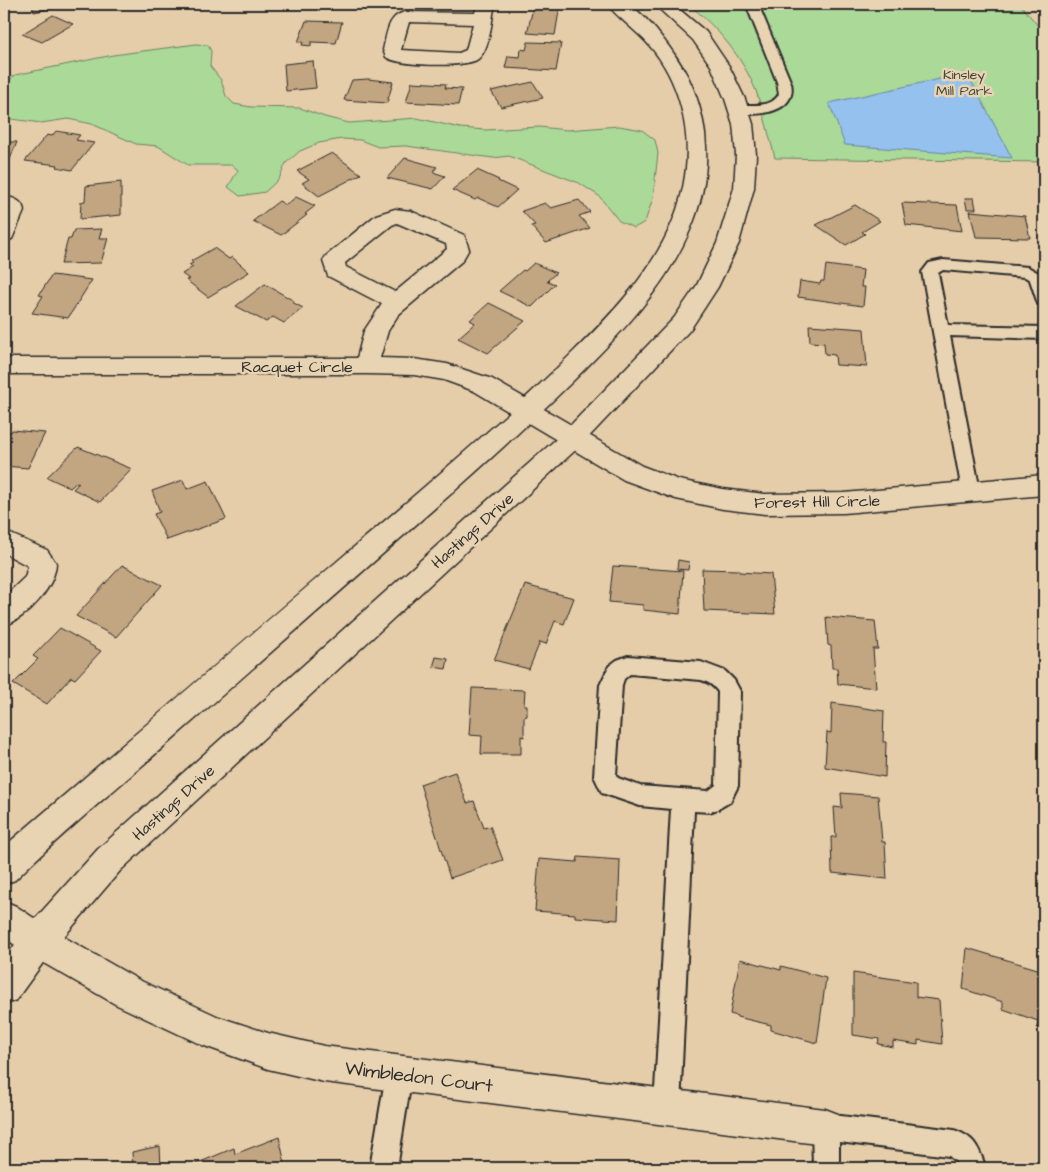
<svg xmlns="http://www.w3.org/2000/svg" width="1048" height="1172" font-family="'Architects Daughter',sans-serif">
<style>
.green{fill:#aad998;stroke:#6a8262}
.water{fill:#94c1ee;stroke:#6a85a0}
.building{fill:#c2a581;stroke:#2b2b2b}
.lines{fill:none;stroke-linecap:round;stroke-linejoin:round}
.lane-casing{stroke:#2b2b2b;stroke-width:4}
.street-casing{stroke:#2b2b2b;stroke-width:3}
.secondary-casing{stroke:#2b2b2b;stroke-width:3}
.lane{fill:#e8d3b2;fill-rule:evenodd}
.street{fill:#e8d3b2;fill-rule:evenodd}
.secondary{fill:#e8d3b2;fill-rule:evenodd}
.labels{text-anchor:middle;stroke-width:5;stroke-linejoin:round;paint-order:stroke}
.far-park-label{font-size:14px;fill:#3e453b;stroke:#e8d3b2}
.street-label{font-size:16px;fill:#2b2b2b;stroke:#e8d3b2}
.near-street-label{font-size:19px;fill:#2b2b2b;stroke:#e8d3b2}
</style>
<rect width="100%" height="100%" fill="#e6cda9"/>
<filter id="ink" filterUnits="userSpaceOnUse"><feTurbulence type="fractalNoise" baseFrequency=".02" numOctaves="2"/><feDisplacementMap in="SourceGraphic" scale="10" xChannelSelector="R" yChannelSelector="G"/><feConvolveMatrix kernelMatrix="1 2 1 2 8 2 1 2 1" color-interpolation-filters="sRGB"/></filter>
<g filter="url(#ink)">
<g class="green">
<path d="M688 4H1020L1044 33V162L775 158C769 136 764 113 756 91 742 56 717 27 688 4Z"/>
<path d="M196 44 208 45 211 51 210 66 221 80 226 96 234 104 251 107 300 108 325 117 349 123 417 118 460 128 486 130 539 127 567 130 619 126 642 130 655 140 658 153 653 198 645 222 634 228 619 221 599 196 579 183 509 156 493 158 406 146 378 147 360 140 342 139 319 143 300 151 286 163 279 179 265 192 240 196 228 187 238 170 232 165H188L158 146 136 144 92 124 68 119 41 123 4 118V85L15 75 113 55Z"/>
</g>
<path class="water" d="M967 73 1012 158 845 145 829 103Z"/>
<g class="building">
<path d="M24 4H62L63 6 34 12 32 6 34 4 25 6Z"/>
<path d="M534 4 560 5 555 35 527 33Z"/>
<path d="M53 15 73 24 42 42 22 34Z"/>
<path d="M306 21 342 22 336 43 311 42V46L302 45 303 42H298Z"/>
<path d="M528 42 561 43 556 71 505 68 508 56 520 57 521 49 526 50Z"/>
<path d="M313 61 316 88 286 91 284 64Z"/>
<path d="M368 79 393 82 387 103 344 100 352 80Z"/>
<path d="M412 82 446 84 445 88 462 89 458 105 406 102Z"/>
<path d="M533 82 543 98 501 107 491 91Z"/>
<path d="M56 131 80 135 76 140 94 143 72 170 56 167 58 165 25 161 47 135 52 136Z"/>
<path d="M4 142H17L8 164H4Z"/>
<path d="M332 153 361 174 319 196 302 183 309 179 297 171Z"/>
<path d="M405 158 437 167 433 172 445 176 433 189 387 178Z"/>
<path d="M477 170 499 180 498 181 517 190 498 207 478 198 475 200 452 190Z"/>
<path d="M121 182V215L80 219 81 202 85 201 86 186Z"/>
<path d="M296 197 315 206 305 214 307 215 281 235 253 221 279 201 286 205Z"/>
<path d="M965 198H974L976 209H967Z"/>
<path d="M579 200 590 212 579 216 590 228 546 243 531 226 535 225 522 211 545 203 551 208Z"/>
<path d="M902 203 957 205 962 231 906 225Z"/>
<path d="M855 205 880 221 862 232 865 234 846 245 816 225Z"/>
<path d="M970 211 1025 216 1030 238 976 237Z"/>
<path d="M102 229 99 238H108L101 263 61 264 68 239H71L74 230Z"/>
<path d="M214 248 229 259 232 257 249 272 208 297 186 280 189 279 182 274 193 267 189 265 193 263 191 261Z"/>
<path d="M534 263 556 273 547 281 555 284 532 307 499 291 523 270 525 271Z"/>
<path d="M826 265 863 270 861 287H865L863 306 798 297 800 281 820 284 821 281H824Z"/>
<path d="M52 275 92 280 68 318 32 313 43 296 39 295Z"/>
<path d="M265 284 294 301 292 302 303 308 284 323 273 317 266 322 236 306Z"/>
<path d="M489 303 525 321 488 353 458 338 475 323 470 320Z"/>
<path d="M809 325 864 329 867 367 836 365 835 355 825 354 824 343 810 342Z"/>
<path d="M12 430 45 433 28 468 4 466V431L11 432Z"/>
<path d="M78 447 132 469 100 502 73 489 79 483 77 482 70 488 47 477Z"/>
<path d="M183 480 187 489 208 481 226 519 167 540 154 514 160 512 152 491Z"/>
<path d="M678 560 689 562 688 570 677 569Z"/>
<path d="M122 565 162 585 116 637 76 616Z"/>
<path d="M613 566 683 571 680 614 643 610V605L609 602Z"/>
<path d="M702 569 739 570V572L771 574 775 614 704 611Z"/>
<path d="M525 585 574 598 564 624 555 621 546 644 540 642 529 669 494 660Z"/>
<path d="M826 617 875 621 878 649H873L876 688 838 684 837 668H832L831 646 828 645Z"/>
<path d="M60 628 101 651 75 679 71 677 47 704 13 684 38 659 33 656Z"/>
<path d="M436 657 448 659 446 669 433 667Z"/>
<path d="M472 688 525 690 524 705H527V716L524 717V737L521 736V754H481L482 736 469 735Z"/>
<path d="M832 703 884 711 883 742H886L885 777 825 767 827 732 831 733Z"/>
<path d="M455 772 467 803 474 801 484 828 490 826 503 860 450 878 420 784Z"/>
<path d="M841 793 878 796 882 842H885L887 879 832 873 831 837H836L834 807 842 808Z"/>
<path d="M578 857 620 860 618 920 575 917V914L535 911 539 859 577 862Z"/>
<path d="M967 948 1044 971V1029L1037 1027 1038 1021 1003 1009V1002L963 989Z"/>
<path d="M740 959 781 970V966L826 978 817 1043 771 1030V1025L737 1017V1016L730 1014Z"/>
<path d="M853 973 916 982V997L939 1000 942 1044 918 1040V1045L893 1041V1047L878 1044 879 1039 853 1035Z"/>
<path d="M279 1137 286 1168H186L234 1148 235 1154Z"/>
<path d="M160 1146 161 1168H133L132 1152Z"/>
</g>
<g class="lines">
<g class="lane-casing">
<g id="lane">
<path d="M746 4H758L791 83C798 114 754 117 733 112L731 109 733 106C747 103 771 110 779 94L777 82Z"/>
<path d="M943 260 1028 267 1044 276V305L1038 304 1030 280 1025 277 943 270 938 273 948 325 1044 327V339L950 336 980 491 978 496 971 498 964 496 962 491 922 272 929 263Z"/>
<path d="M628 656 701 662 725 671 734 680 740 691 738 786 730 802 718 809 710 812 694 811 680 1107 676 1116 667 1120 658 1116 654 1107 671 809 640 806 602 793 594 776 600 685 609 666 617 660ZM630 674 701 680C709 682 714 686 718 692L716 785 708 791 640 786 618 778 616 775 622 685 624 679Z"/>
<path d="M399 1061 408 1065 412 1074 397 1168H370L386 1074 390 1065Z"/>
<path d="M825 1114 954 1130C976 1138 978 1147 986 1168H959L956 1162 949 1156 839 1142V1168H813L812 1127 816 1118Z"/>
</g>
</g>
<g class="street-casing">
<g id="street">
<path d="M477 4H495C491 20 491 48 478 59 466 68 398 66 386 57 385 55 384 52 383 50 387 35 387 16 405 12L475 13ZM409 22 473 24 466 50 459 53 401 50Z"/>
<path d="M4 196C13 198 23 200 24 211L12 239 4 241Z"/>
<path d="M395 209 411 211 464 235 469 249 462 261 398 315 388 331 380 358 414 359 447 364 492 379 642 466 679 480 723 489 765 494 844 493 1044 475V495L844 513 765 514 723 509 676 499 624 480 474 391 444 380 414 375 367 374H4V358H357L364 331 382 304 328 276 323 261 326 256 376 215ZM397 223 446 244 447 249 395 292 346 267 345 263 392 225Z"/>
<path d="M4 531 47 550 56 563C55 588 27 618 4 626V597L25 577 28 566 4 553Z"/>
<path d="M4 901 16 906 50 929 139 980 219 1017 268 1033 324 1046 825 1109 838 1114 843 1127 838 1140 825 1145 324 1082 268 1069 202 1045 115 1004 26 953 4 937Z"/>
</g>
</g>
<g class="secondary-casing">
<g id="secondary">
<path d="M607 4C612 4 620 2 625 4 645 9 679 59 688 77 712 126 712 180 690 230 665 289 619 335 575 379 530 423 483 466 436 507 347 585 259 663 170 741 119 787 64 831 15 880L4 884V847L6 845C129 740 251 634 374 530 435 478 496 426 554 371 580 345 607 320 630 291 657 258 679 219 685 176 692 131 679 79 649 45 636 30 619 19 607 4Z"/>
<path d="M654 4H673L706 32 729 66 745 99 753 124 756 155 754 188 739 243 718 287 690 330 582 444 120 871 50 953 16 1000 4 1005V960L26 929 98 849 564 432 674 318 697 285 717 243 734 188 736 155 733 124 725 99 711 66 693 40Z"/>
</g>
</g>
<use href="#lane" class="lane"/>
<use href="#street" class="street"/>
<use href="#secondary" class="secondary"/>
</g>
</g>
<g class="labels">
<g class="far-park-label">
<text x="964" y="79">Kinsley<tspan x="964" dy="16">Mill Park</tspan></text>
</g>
<g class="street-label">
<text x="297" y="372">Racquet Circle</text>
<text transform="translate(817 501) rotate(-1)" y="6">Forest Hill Circle</text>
<text transform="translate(472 530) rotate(-42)" y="6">Hastings Drive</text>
<text transform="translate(173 802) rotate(-42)" y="6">Hastings Drive</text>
</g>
<g class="near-street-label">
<text transform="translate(419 1076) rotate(7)" y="7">Wimbledon Court</text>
</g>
</g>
<rect width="1048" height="1172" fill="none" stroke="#e8d3b2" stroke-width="20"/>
<rect x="10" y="10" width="1028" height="1152" fill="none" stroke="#2b2b2b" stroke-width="2" filter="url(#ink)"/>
</svg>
